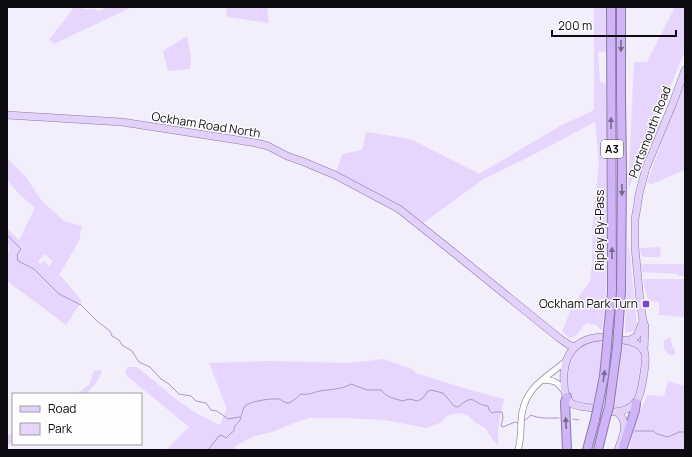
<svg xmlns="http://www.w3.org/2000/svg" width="692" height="457" font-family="Manrope,sans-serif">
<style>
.green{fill:#e6d6fe;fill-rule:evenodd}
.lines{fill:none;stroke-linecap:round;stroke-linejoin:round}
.stream{stroke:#aa96c7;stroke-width:1}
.minor-casing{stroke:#988fa6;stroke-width:7}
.major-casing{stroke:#8b78a7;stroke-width:8}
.highway-casing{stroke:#8b78a7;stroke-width:10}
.minor{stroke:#fff;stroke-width:5.5}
.major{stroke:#e2d2fa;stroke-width:7}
.highway{stroke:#cfb4f7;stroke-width:8}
.highway-bridge-casing{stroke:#8b78a7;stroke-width:10;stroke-linecap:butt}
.highway-bridge{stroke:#cfb4f7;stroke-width:8}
.oneway{fill:#786890}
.poi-dot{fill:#7f45bc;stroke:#fefefe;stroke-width:1.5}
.labels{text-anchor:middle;stroke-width:3;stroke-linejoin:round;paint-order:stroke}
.shield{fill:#fefefe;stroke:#555359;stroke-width:1}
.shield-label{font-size:11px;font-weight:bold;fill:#0d0a12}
.street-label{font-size:12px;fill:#0d0a12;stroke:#fefefe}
.poi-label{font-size:12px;fill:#0d0a12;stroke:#fefefe;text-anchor:end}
</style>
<rect width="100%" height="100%" fill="#f3eefc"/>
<g class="green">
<path d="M74 7H82V9H93L99 11 104 9 106 7H132L54 44 49 39 64 21Z"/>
<path d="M226 7H267L269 23 227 17Z"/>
<path d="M594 7H606V52H598L600 82 606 83V281L605 308 602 331 596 325 586 323 576 336 569 338 562 331 573 305 590 281 592 264 593 218 599 164 595 122 529 157 484 179 419 226 407 216 335 175 342 154 362 150 366 132 411 139 479 174 560 126 594 110Z"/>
<path d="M675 7H685V51L628 190 634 62H647Z"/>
<path d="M187 36 191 58 190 69 168 71 163 51Z"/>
<path d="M685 81V170L652 184 647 183 671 116Z"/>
<path d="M8 159 25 176 42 201 64 221 82 226 79 241 54 284 60 275 82 301 66 325 7 281V253L10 250 7 242V228L19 240 35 208 19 194 7 180ZM45 254 53 262 49 266 44 261 40 264 38 261Z"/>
<path d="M628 237 637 325 634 331 625 333Z"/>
<path d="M660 247 661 256 657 257H644L641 254 640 248Z"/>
<path d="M641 264H685V276H678L677 274 642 272Z"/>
<path d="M643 279H685V317L659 315V302L648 301Z"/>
<path d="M669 337 671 338 672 346 675 349V354L672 356C664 351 663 350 664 341Z"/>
<path d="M602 340 600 367 596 389 592 407 574 403 568 394 567 389V364L574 351 586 343Z"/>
<path d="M623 342C629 344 636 345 640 351 645 361 637 392 633 402L630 405 614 410Z"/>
<path d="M383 359 412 369 416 373 467 389 504 399 498 428V445L493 440 485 428 476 423 467 415 459 413 448 415 442 422 427 428 384 420 343 418H309L289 425 272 432 255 436 237 445 233 450H166L189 427 128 377 125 372 128 367H137L181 403 198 414 220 425 227 409 209 363 269 361 350 363Z"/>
<path d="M100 370 102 372 96 383 86 394H78L79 392 89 385 94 371Z"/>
<path d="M668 381 685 386V450H629L635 424 647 395 664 396Z"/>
<path d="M13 430V442L7 446V435L11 434Z"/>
</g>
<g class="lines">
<g class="stream">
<path d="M7 235 21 249 17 255 18 261 34 269 59 294 81 305 97 321 110 331 112 336 119 340 122 345 132 351 139 362 150 367 161 379 169 384 179 394 191 396 196 401 206 403 211 410 217 411 228 419 240 417"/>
<path d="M573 419 579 420"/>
<path d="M523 422 531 415C539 419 550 418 559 418"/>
<path d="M635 431H653L657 434 668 437 679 432H685"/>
<path d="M208 450 219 436 221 435 226 438 231 433 234 431C234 424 237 425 240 420 242 416 242 409 245 406 250 401 273 398 279 399 282 400 284 403 288 403 293 402 297 397 301 394 310 395 311 393 320 391 330 389 341 390 351 384L367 390H381L386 395 392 398 403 401 409 399 418 401 424 397 427 392 431 390 443 393 454 406 458 407C476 392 471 404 488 406L489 410 492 413 495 412H502L503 418 501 426 503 427 515 422 519 424"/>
</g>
<g class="minor-casing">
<g id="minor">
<path d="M543 380C554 380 558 382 564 391"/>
<path d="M518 450C522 438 520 425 522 413 527 386 546 378 565 362"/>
</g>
</g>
<g class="major-casing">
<g id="major">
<path d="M7 115 122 122 238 140 256 143 268 146 287 156 304 162 335 175 399 209 453 252 559 338 569 345 575 347"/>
<path d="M630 340 637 336 643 321"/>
<path d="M644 351 645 326 643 321 640 301 635 247V219L637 208 639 194 646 168 673 103 685 70"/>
<path d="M592 408C586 407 577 407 571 403 565 398 564 390 564 383 562 357 574 338 602 337"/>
<path d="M613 412C621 412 630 409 636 402 641 397 648 357 644 351 640 343 631 341 623 340"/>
<path d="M617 412C630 423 623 436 618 450"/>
</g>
</g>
<g class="highway-casing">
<g id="highway">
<path d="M608 332 612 292 611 7"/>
<path d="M618 333 621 291 622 170 621 97V7"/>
<path d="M567 397 565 402 567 450"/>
<path d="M598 406 604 376 607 346"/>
<path d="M609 407 617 348"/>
<path d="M587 450 595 420"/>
<path d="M598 450 605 421"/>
<path d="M622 450 635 410 636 403"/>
</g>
</g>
<use href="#minor" class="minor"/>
<use href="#major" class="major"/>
<use href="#highway" class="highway"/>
<g class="highway-bridge-casing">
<g id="highway-bridge">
<path d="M607 346 608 332"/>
<path d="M617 348 618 333"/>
<path d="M595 420 598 406"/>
<path d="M605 421 609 407"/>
</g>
</g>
<use href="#highway-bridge" class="highway-bridge"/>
</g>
<defs><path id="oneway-solid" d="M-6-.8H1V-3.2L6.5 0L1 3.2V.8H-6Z"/></defs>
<g class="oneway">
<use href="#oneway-solid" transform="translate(621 46) rotate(90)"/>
<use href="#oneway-solid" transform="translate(611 123) rotate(-90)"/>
<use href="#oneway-solid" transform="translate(622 190) rotate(90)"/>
<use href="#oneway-solid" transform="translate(612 253) rotate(-90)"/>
<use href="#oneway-solid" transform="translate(604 376) rotate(-82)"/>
<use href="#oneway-solid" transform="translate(566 423) rotate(-93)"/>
</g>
<rect class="poi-dot" x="642" y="300" width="8" height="8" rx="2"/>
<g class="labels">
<rect class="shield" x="601" y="140" width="22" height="18" rx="3"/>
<g class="shield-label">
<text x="612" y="153">A3</text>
</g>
<g class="street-label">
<text transform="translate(206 125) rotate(9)" y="4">Ockham Road North</text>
<text transform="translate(650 132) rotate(-69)" y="4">Portsmouth Road</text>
<text transform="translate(600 230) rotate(-90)" y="4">Ripley By-Pass</text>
</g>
<g class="poi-label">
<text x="638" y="308">Ockham Park Turn</text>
</g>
</g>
<rect width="692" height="457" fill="none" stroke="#0d0a12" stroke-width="16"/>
<rect x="12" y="393" width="130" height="52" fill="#fefefe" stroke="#9e9ca0"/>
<rect x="20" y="406" width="20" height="6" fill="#e2d2fa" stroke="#9e9ca0"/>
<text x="48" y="413" font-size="12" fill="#0d0a12">Road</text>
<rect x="20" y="423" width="20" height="12" fill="#e6d6fe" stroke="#9e9ca0"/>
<text x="48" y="433" font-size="12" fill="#0d0a12">Park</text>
<path d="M552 30v6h124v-6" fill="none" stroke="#0d0a12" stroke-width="2"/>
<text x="558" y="30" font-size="12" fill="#0d0a12" stroke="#fefefe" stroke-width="3" paint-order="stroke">200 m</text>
</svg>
